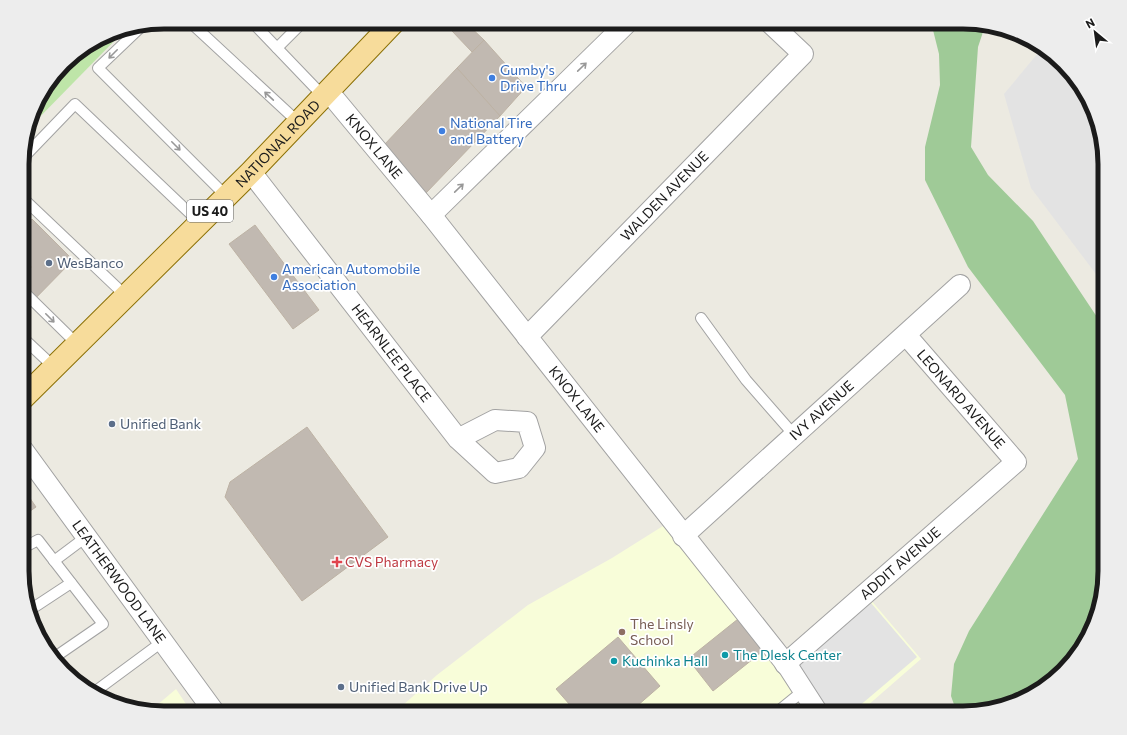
<svg xmlns="http://www.w3.org/2000/svg" width="1127" height="735" font-family="Commissioner,sans-serif">
<style>
.education{fill:#f8fdd9}
.grass{fill:#bee5a8}
.forest{fill:#9fca97}
.parking{fill:#e3e3e3}
.building{fill:#c1b9b1;stroke:#bdb2a4}
.lines{fill:none;stroke-linecap:round;stroke-linejoin:round}
.service-casing{stroke:#a2a2a2;stroke-width:12}
.minor-casing{stroke:#a2a2a2;stroke-width:22}
.primary-casing{stroke:#8c7106;stroke-width:24}
.service{stroke:#fff;stroke-width:10}
.minor{stroke:#fff;stroke-width:20}
.primary{stroke:#f7dc9b;stroke-width:22}
.oneway{stroke:#989898}
.shop-dot{fill:#3f7fe0;stroke:#fff;stroke-width:1.5}
.service-dot{fill:#5c6f8a;stroke:#fff;stroke-width:1.5}
.health-dot{fill:#e0444e;stroke:#fff;stroke-width:1.5}
.education-dot{fill:#8d6e63;stroke:#fff;stroke-width:1.5}
.culture-dot{fill:#0f9aa8;stroke:#fff;stroke-width:1.5}
.labels{text-anchor:middle;stroke-width:3.5;stroke-linejoin:round;paint-order:stroke}
.shield{fill:#fff;stroke:#5f5f5f;stroke-width:1}
.shield-label{font-size:13px;font-weight:bold;fill:#1b1b1b}
.shop-label{font-size:14px;fill:#366cbe;stroke:#fff;text-anchor:start}
.street-label{font-size:14px;fill:#1b1b1b;stroke:#fff}
.service-label{font-size:14px;fill:#4e5e75;stroke:#fff;text-anchor:start}
.health-label{font-size:14px;fill:#be3a42;stroke:#fff;text-anchor:start}
.education-label{font-size:14px;fill:#785e54;stroke:#fff;text-anchor:start}
.culture-label{font-size:14px;fill:#0d838f;stroke:#fff;text-anchor:start}
.rim{fill:none;stroke:#1b1b1b;stroke-width:5}
</style>
<rect width="100%" height="100%" fill="#eceae1"/>
<g class="education">
<path d="M663 526 783 670 870 599 921 659 859 713H394L437 675 528 605 612 558Z"/>
<path d="M176 689 192 713H164L150 711Z"/>
</g>
<path class="grass" d="M125 30 28 129 37 101 70 57 110 33Z"/>
<path class="forest" d="M931 22H963L985 26 978 47 971 147 988 175 1033 221 1105 329V580L1081 650 1034 694 972 713H957L951 696 954 664 969 631 1078 459 1065 395 968 267 925 180V147L940 85 939 54Z"/>
<g class="parking">
<path d="M1043 47 1086 93 1105 155V286L1031 188 1004 94Z"/>
<path d="M871 603 917 657 851 713H833L794 668Z"/>
</g>
<g class="building">
<path d="M461 22H465L484 40 472 52 452 31Z"/>
<path d="M484 40 526 87 500 116 457 68Z"/>
<path d="M457 68 500 116 425 194 384 145Z"/>
<path d="M32 219 73 260 23 311V276L32 267 23 259V228Z"/>
<path d="M255 225 319 310 293 329 229 244Z"/>
<path d="M307 427 388 537 302 601 225 497 230 482Z"/>
<path d="M23 488 36 507 23 516Z"/>
<path d="M738 619 763 651 713 691 688 659Z"/>
<path d="M618 637 660 686 629 713H577L556 689Z"/>
</g>
<g class="lines">
<g class="service-casing">
<g id="service">
<path d="M190 22 298 122"/>
<path d="M252 22 323 96"/>
<path d="M141 27 98 68 226 196"/>
<path d="M277 48 303 22"/>
<path d="M23 158 75 104 199 222"/>
<path d="M23 204 26 201 126 296"/>
<path d="M23 291 77 344"/>
<path d="M701 318 746 380 795 436"/>
<path d="M23 338 54 367"/>
<path d="M23 548 38 540 103 624 55 657"/>
<path d="M54 561 86 537"/>
<path d="M30 610 71 583"/>
<path d="M93 693 162 642"/>
<path d="M776 713 803 691"/>
</g>
</g>
<g class="minor-casing">
<g id="minor">
<path id="s1" d="M328 91 431 215 789 668 818 713"/>
<path id="s2" d="M251 172 458 439 495 473 519 468 535 448 527 422 495 420 458 439"/>
<path d="M431 215 628 22"/>
<path id="s3" d="M527 337 803 54 769 22"/>
<path id="s4" d="M23 450 215 713"/>
<path id="s5" d="M683 536 960 285"/>
<path id="s6" d="M785 664 1016 462 906 335"/>
</g>
</g>
<g class="primary-casing">
<g id="primary">
<path id="s7" d="M23 398 251 172 394 22"/>
</g>
</g>
<use href="#service" class="service"/>
<use href="#minor" class="minor"/>
<use href="#primary" class="primary"/>
</g>
<defs><path id="oneway-shaft" d="M-6 0H5M1.5-3L5.5 0L1.5 3" fill="none" stroke-width="1.6" stroke-linecap="round" stroke-linejoin="round"/></defs>
<g class="oneway">
<use href="#oneway-shaft" transform="translate(113 54) rotate(135)"/>
<use href="#oneway-shaft" transform="translate(582 67) rotate(-44)"/>
<use href="#oneway-shaft" transform="translate(269 96) rotate(-137)"/>
<use href="#oneway-shaft" transform="translate(176 146) rotate(45)"/>
<use href="#oneway-shaft" transform="translate(459 188) rotate(-44)"/>
<use href="#oneway-shaft" transform="translate(50 318) rotate(45)"/>
</g>
<g class="shop-dot">
<circle cx="492" cy="78" r="4"/>
<circle cx="442" cy="131" r="4"/>
<circle cx="274" cy="277" r="4"/>
</g>
<g class="service-dot">
<circle cx="49" cy="263" r="4"/>
<circle cx="112" cy="424" r="4"/>
<circle cx="341" cy="687" r="4"/>
</g>
<path class="health-dot" d="M335 556h4v4h4v4h-4v4h-4v-4h-4v-4h4z"/>
<circle class="education-dot" cx="622" cy="632" r="4"/>
<g class="culture-dot">
<circle cx="725" cy="655" r="4"/>
<circle cx="614" cy="661" r="4"/>
</g>
<g class="labels">
<rect class="shield" x="187" y="200" width="46" height="22" rx="3"/>
<g class="shield-label">
<text x="210" y="216">US 40</text>
</g>
<g class="shop-label">
<text x="500" y="75">Gumby's<tspan x="500" dy="16">Drive Thru</tspan></text>
<text x="450" y="128">National Tire<tspan x="450" dy="16">and Battery</tspan></text>
<text x="282" y="274">American Automobile<tspan x="282" dy="16">Association</tspan></text>
</g>
<g class="street-label">
<text dy="5" stroke="none"><textPath href="#s7" startOffset="360">NATIONAL ROAD</textPath></text>
<text dy="5" stroke="none"><textPath href="#s1" startOffset="72">KNOX LANE</textPath></text>
<text dy="5" stroke="none"><textPath href="#s3" startOffset="197">WALDEN AVENUE</textPath></text>
<text dy="5" stroke="none"><textPath href="#s2" startOffset="229">HEARNLEE PLACE</textPath></text>
<text transform="translate(961 399) rotate(49)" y="5">LEONARD AVENUE</text>
<text dy="5" stroke="none"><textPath href="#s1" startOffset="396">KNOX LANE</textPath></text>
<text dy="5" stroke="none"><textPath href="#s5" startOffset="187">IVY AVENUE</textPath></text>
<text dy="5" stroke="none"><textPath href="#s6" startOffset="153">ADDIT AVENUE</textPath></text>
<text dy="5" stroke="none"><textPath href="#s4" startOffset="163">LEATHERWOOD LANE</textPath></text>
</g>
<g class="service-label">
<text x="57" y="268">WesBanco</text>
<text x="120" y="429">Unified Bank</text>
<text x="349" y="692">Unified Bank Drive Up</text>
</g>
<g class="health-label">
<text x="345" y="567">CVS Pharmacy</text>
</g>
<g class="education-label">
<text x="630" y="629">The Linsly<tspan x="630" dy="16">School</tspan></text>
</g>
<g class="culture-label">
<text x="733" y="660">The Dlesk Center</text>
<text x="622" y="666">Kuchinka Hall</text>
</g>
</g>
<path d="M0 0H1127V735H0ZM164 29H963A135 135 0 0 1 1098 164V571A135 135 0 0 1 963 706H164A135 135 0 0 1 29 571V164A135 135 0 0 1 164 29Z" fill="#ededed" fill-rule="evenodd"/>
<path class="rim" d="M164 29H963A135 135 0 0 1 1098 164V571A135 135 0 0 1 963 706H164A135 135 0 0 1 29 571V164A135 135 0 0 1 164 29Z"/>
<g transform="translate(1095 32) rotate(331)" stroke="#ffffff" stroke-width="3" paint-order="stroke">
<path d="M0-3L7 15L0 10L-7 15Z" fill="#1b1b1b"/>
<text y="-6" font-size="11" font-weight="bold" text-anchor="middle" fill="#1b1b1b">N</text>
</g>
</svg>
